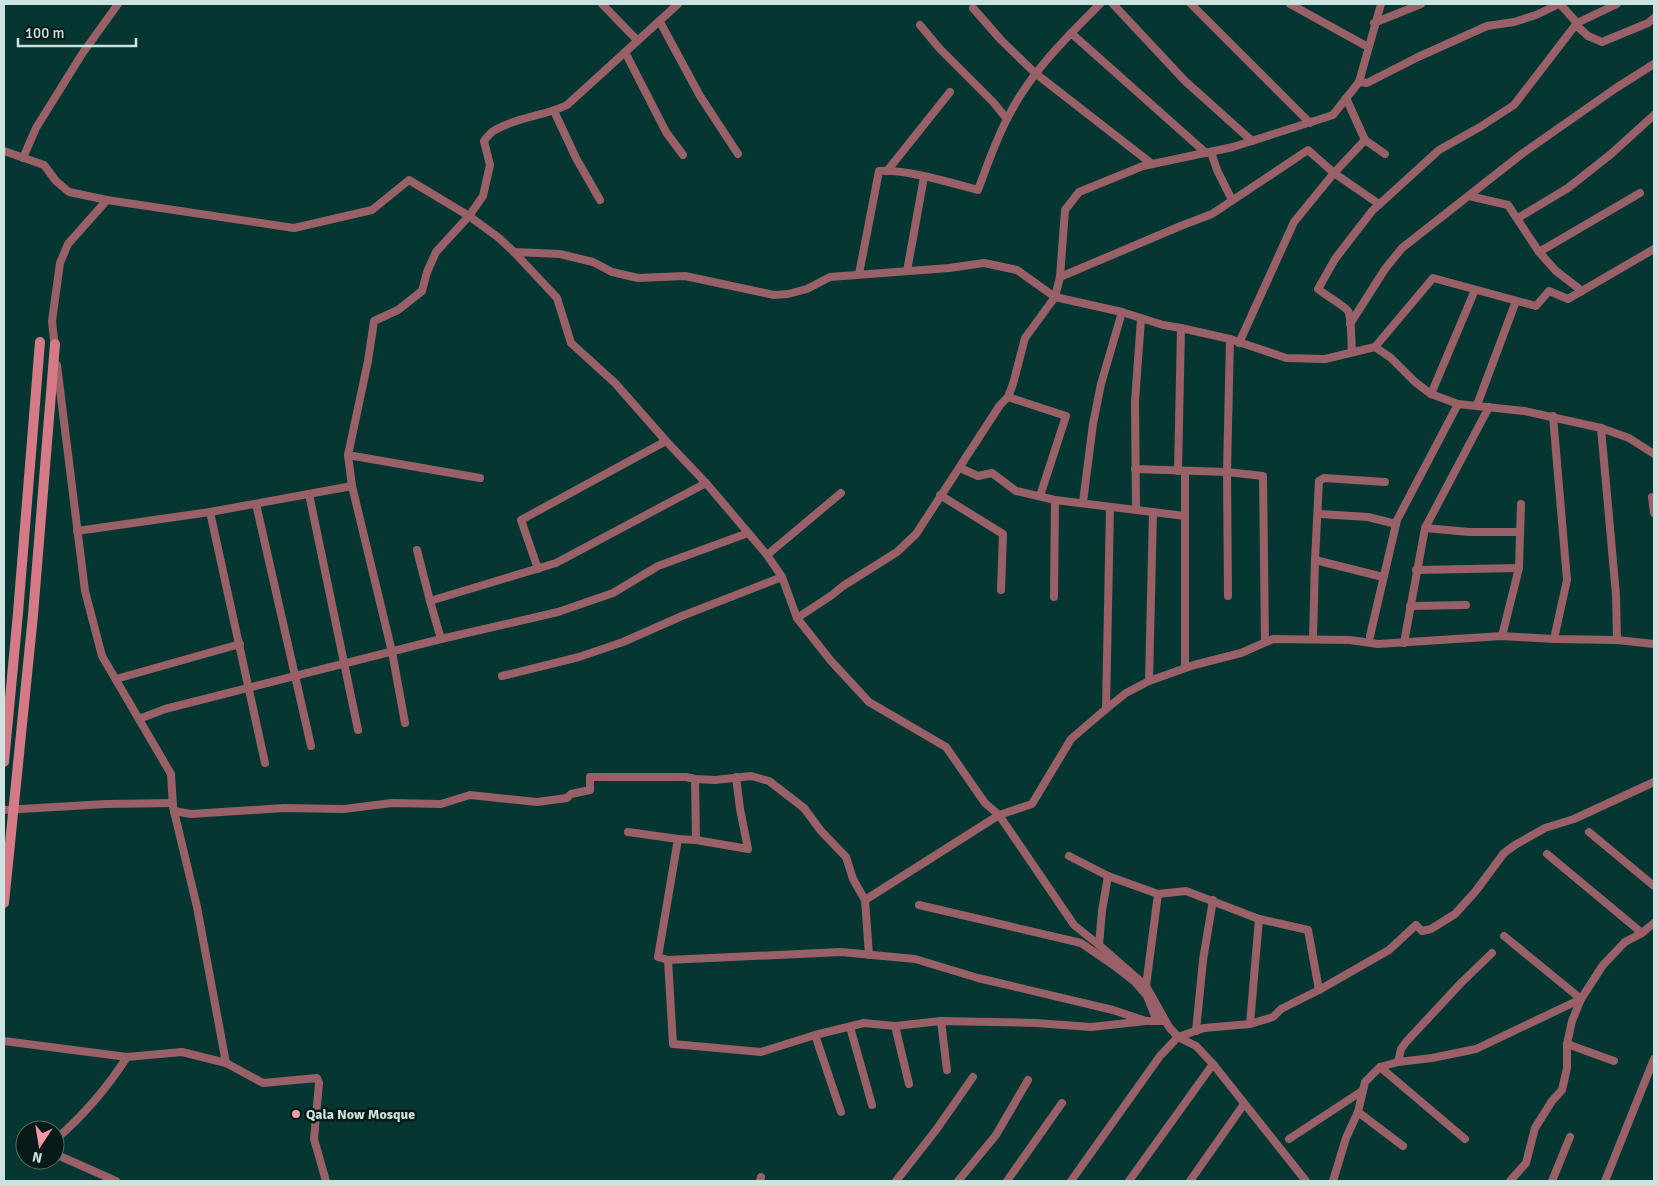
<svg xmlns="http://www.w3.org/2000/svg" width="1658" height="1185" font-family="Signika,sans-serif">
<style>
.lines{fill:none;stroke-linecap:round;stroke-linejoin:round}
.street{stroke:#996068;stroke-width:8}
.secondary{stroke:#d57b88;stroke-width:10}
.poi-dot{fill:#f49aa6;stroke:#071a17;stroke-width:2}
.labels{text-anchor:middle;stroke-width:5;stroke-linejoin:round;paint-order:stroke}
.poi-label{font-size:14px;font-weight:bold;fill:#cbe2de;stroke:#071a17;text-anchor:start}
</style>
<rect width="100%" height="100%" fill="#053631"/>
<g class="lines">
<g class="street">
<path d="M602 4 637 40"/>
<path d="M1113 4 1185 81 1252 141"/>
<path d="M1191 4 1310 123"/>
<path d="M1290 4 1368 47"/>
<path d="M1560 4 1577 23"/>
<path d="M973 8 1001 40 1035 73 1152 164"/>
<path d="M660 22 700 96 738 154"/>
<path d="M1374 23 1421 4"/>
<path d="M920 25 940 49 993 102 1007 119"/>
<path d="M1576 25 1588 36 1602 42 1648 23 1654 18"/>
<path d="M1071 33 1206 153"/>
<path d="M625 52 666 132 683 155"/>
<path d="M1359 82 1381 4"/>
<path d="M1346 98 1365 140 1385 154"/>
<path d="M554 111 576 158 600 200"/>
<path d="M4 151 44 165 56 181 69 192 107 200 294 228 372 210 409 180 469 216 499 238 514 252 557 298 571 343 615 383 666 441 706 483 767 555 782 577 797 618 831 661 869 702 946 747 985 803 999 815 1074 925 1099 945 1146 986 1169 1027 1178 1037 1196 1046 1213 1064 1306 1181"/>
<path d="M1211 152 1217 170 1232 200"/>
<path d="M23 158 36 128 82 54 118 4"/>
<path d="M887 171 950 92"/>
<path d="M1469 196 1508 205 1539 252 1556 271 1582 291"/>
<path d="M1518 218 1568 188 1611 154 1654 115"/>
<path d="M514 252 560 254 593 262 612 272 638 278 685 276 774 295 788 294 807 289 830 277 949 268 984 263 1017 270 1055 297 1122 312 1163 325 1181 328 1230 339 1286 358 1325 359 1375 347 1391 358 1415 382 1431 394 1458 404 1524 411 1601 428 1629 438 1654 454"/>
<path d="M1539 252 1640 193"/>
<path d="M907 271 924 177"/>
<path d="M859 274 879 171C906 169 951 183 978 190 987 166 995 142 1007 119 1029 74 1065 39 1100 4"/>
<path d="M1060 277 1183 225 1212 214 1308 150 1334 173 1379 204"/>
<path d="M1350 324 1385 269 1402 248 1523 153 1616 88 1654 64"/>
<path d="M1239 343 1294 222 1334 173 1365 140"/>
<path d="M1375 347 1433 278 1536 306 1549 291 1568 299 1654 249"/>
<path d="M55 349 52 321 60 263 68 244 107 200"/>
<path d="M1352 352C1351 343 1352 318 1348 311 1345 306 1325 295 1318 289L1335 259 1372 211 1439 150 1480 127 1514 105 1577 23 1617 4"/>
<path d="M57 365 85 591 102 656 171 774 173 807 197 907 226 1063 263 1083 317 1078 319 1083 314 1139 326 1181"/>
<path d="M1431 394 1475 290"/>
<path d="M1008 397 1066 416 1040 496"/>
<path d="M1477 405 1516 301"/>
<path d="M1553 416 1567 580 1554 639"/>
<path d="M1601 428 1616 595 1617 640"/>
<path d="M348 455 480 478"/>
<path d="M960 468 978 476 992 473 1016 491 1055 500 1185 516"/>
<path d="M1135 469 1227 472 1263 476 1265 642"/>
<path d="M1178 471 1181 328"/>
<path d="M309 494 358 730"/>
<path d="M940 495 1003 534 1001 590"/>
<path d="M1652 497 1654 513"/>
<path d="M1083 502 1093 424 1101 384 1122 312"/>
<path d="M256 504 311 746"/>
<path d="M1136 510 1135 401 1141 319"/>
<path d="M210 512 265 763"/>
<path d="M1320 514 1368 517 1396 524"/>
<path d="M1425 528 1469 532H1520"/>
<path d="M77 531 210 512 352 486"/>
<path d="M417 550 430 601"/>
<path d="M767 555 841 493"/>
<path d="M1315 560 1383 577"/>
<path d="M538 569 521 520 666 441"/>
<path d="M1416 570 1519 568"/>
<path d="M1228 596 1227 472 1230 339"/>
<path d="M1054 597 1055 500"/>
<path d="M1410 606 1466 605"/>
<path d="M797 618 832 595 843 586 897 552 916 534 1000 405 1008 397 1013 384 1025 338 1055 297 1060 277 1065 210 1079 192 1143 166 1233 147 1333 115 1359 82 1367 83 1418 57 1487 26 1514 22 1536 15 1559 4"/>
<path d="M1370 636 1397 520 1458 404"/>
<path d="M1502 636 1519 568 1521 504"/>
<path d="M441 639 430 601 556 563 706 483"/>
<path d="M1313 639 1315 560 1319 481 1324 478 1385 482"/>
<path d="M1404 643 1425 528 1489 407"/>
<path d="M1185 668V472"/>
<path d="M502 676 579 657 623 642 682 616 782 577"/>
<path d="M116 679 240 644"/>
<path d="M1149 681 1153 512"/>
<path d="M1106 709 1110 507"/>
<path d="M139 719 165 709 441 639 558 612 613 593 658 566 748 533"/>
<path d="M405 723 392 652 352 486 348 455 368 361 374 321 398 310 422 291 427 272 436 252 469 216 483 196 490 165 484 141C487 137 491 132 495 130 517 117 545 116 567 105L678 4"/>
<path d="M695 779 696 840"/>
<path d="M4 810 106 804 173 803"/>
<path d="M174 811 191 814 284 808 344 809 392 803 441 804 470 795 537 802 567 798 571 794 590 790V777H686L695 779 715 780 751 776 769 781 804 808 821 831 846 857 853 879 865 900 869 955"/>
<path d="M628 832 678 839 696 840 748 849 740 809 736 777"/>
<path d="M1589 832 1654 886"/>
<path d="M678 839 658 957 668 960 841 952 915 959 978 978 1113 1010 1146 1021"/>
<path d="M1547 854 1642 933"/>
<path d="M1069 856 1108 876 1158 894 1186 891 1259 919 1308 930 1319 990"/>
<path d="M865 900 999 815 1032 804 1071 739 1106 709 1126 693 1149 681 1194 665 1241 653 1273 639 1350 640 1378 644 1502 636 1554 639 1617 640 1654 644"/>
<path d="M919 905 1081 943 1116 967 1134 981 1147 996 1157 1021"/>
<path d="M1504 936 1581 999"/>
<path d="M1099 945 1102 911 1108 876"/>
<path d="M668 960 673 1044 761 1052 815 1035 864 1023 895 1026 941 1021 1036 1023 1091 1027 1146 1021H1165"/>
<path d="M1146 986 1158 894"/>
<path d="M941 1021 947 1070"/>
<path d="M1250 1024 1259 919"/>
<path d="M895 1026 909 1084"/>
<path d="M850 1027 872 1105"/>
<path d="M1196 1031 1203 960 1213 900"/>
<path d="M815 1035 841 1112"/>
<path d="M4 1041 127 1057 182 1052 226 1063"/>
<path d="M1567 1044 1614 1061"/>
<path d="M1398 1062 1401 1049 1406 1042 1461 983 1492 953"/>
<path d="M1380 1067 1465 1139"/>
<path d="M1358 1112 1403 1146"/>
<path d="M1289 1139 1362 1091"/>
<path d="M55 1140C83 1116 107 1088 127 1057"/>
<path d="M55 1154 116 1181"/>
<path d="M760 1181 761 1177"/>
<path d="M896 1181 936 1130 973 1077"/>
<path d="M958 1181 996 1135 1028 1080"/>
<path d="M1007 1181 1062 1103"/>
<path d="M1071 1181 1160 1056 1178 1037 1204 1028 1250 1024 1273 1017 1281 1009 1319 990 1389 950 1416 925 1422 931 1431 929 1455 914 1475 892 1504 853 1515 845 1545 828 1574 819 1654 782"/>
<path d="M1129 1181 1213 1064"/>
<path d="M1190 1181 1244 1104"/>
<path d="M1333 1181 1346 1138 1358 1112 1365 1082 1380 1067 1398 1062 1432 1058 1476 1049 1581 999"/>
<path d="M1510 1181 1526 1163 1535 1128 1552 1101 1562 1090 1567 1068V1044L1572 1021 1581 999 1603 965 1625 942 1642 933 1654 923"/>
<path d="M1552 1181 1570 1137"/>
<path d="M1605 1181 1654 1059"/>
</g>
<g class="secondary">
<path d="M4 762 18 613 40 342"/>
<path d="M4 903 33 615 55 344"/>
</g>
</g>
<circle class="poi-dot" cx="296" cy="1114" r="5"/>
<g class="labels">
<g class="poi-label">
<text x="306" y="1119">Qala Now Mosque</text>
</g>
</g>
<rect width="1658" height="1185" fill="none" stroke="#cbe2de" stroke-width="10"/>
<g transform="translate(40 1145) rotate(192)"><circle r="24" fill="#071a17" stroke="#556a67"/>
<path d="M0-4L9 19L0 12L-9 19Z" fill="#f49aa6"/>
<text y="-8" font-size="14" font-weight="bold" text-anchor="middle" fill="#cbe2de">N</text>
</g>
<path d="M18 38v8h118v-8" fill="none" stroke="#cbe2de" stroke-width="2.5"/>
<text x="25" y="38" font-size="15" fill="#cbe2de" stroke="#071a17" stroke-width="4" paint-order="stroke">100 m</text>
</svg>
